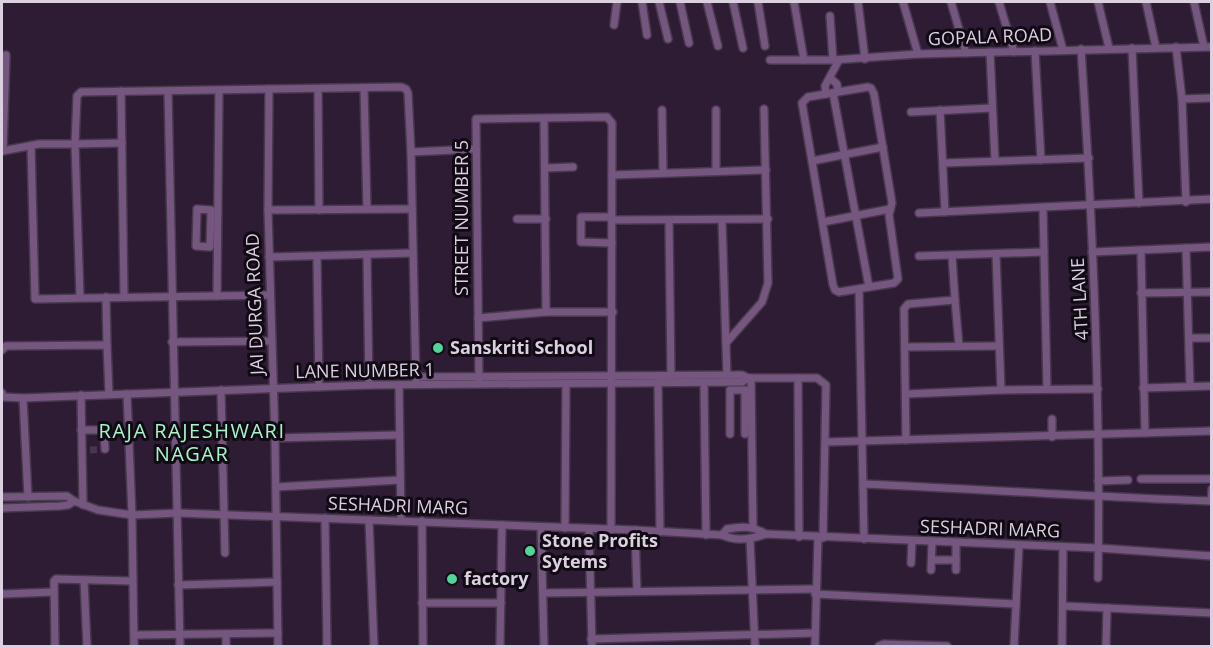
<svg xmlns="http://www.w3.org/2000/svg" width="1213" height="648" font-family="'Open Sans',sans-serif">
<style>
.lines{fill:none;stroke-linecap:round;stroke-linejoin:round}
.minor-tunnel{stroke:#47374e;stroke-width:7;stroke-dasharray:7 3.5;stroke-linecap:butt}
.minor-casing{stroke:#49394f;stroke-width:10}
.minor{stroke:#74567f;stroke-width:7}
.poi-dot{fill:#52d397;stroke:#110a14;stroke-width:2}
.labels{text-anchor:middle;stroke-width:6;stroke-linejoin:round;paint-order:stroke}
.street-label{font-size:18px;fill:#dbd0df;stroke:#110a14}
.poi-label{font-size:18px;font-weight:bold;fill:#dbd0df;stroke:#110a14;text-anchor:start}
.neighbourhood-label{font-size:20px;letter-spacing:1.5px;fill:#a4f5c9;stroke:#110a14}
</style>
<rect width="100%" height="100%" fill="#2d1c34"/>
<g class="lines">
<path class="minor-tunnel" d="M90 450 105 449"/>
<g class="minor-casing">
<g id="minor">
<path d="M642 2 647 35"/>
<path d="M659 2 668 39"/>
<path d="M680 2 689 43"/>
<path d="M707 2 718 46"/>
<path d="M733 2 743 48"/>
<path d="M758 2 765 46"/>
<path d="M794 2 804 60"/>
<path d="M858 2 865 59"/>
<path d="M903 2 918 54"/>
<path d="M951 2 966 53"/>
<path d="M999 2 1014 52"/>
<path d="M1050 2 1063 50"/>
<path d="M1098 2 1109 48"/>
<path d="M1146 2 1156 48"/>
<path d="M1194 2 1204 47"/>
<path d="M830 16 833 60"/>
<path d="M614 25 617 2"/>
<path d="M1176 47 1182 99 1186 202"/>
<path d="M1132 48 1139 203"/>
<path d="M1081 49C1093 225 1101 402 1098 578"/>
<path d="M1035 51 1041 160"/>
<path d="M990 52 995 161"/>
<path d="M770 60H833L918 54 1212 47"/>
<path d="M830 78 837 84 838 92"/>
<path d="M868 87 871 88 874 94 892 203 889 215 898 279 894 283 839 292 835 290 833 285 802 103 808 97Z"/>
<path d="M364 88 367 209"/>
<path d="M269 89 268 210 275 438 278 646"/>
<path d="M318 89 319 210"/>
<path d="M121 91 124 296"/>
<path d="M168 91 180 646"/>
<path d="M833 93 869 287"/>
<path d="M826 94 825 86 839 60"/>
<path d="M1182 99 1212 98"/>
<path d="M662 110 663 173"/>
<path d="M716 110V171"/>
<path d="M940 110 945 212"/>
<path d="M911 112 992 108"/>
<path d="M544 119 546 312H613"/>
<path d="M31 146 35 299 269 295"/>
<path d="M2 151 39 144H75L77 96 81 92 401 87 406 89 408 93 411 152 416 384"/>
<path d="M3 151 6 55"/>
<path d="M411 152 476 149"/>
<path d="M812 161 883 147"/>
<path d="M943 163 1089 158"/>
<path d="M545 168 573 167"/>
<path d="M612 175 766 170"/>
<path d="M1043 208 1047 389"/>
<path d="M197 209 211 210 210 247 196 246Z"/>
<path d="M268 210 412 209"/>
<path d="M919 213 1212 199"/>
<path d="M611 217H581V242L612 243"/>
<path d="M517 219H546"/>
<path d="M611 220 768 219"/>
<path d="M722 220 727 377"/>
<path d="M669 221 671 377"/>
<path d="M823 222 890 209"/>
<path d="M1186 248 1190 386"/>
<path d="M1141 250 1145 433"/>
<path d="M1092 252 1212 247"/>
<path d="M996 254 1001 390"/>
<path d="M367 256 369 385"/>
<path d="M919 256 1044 252"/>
<path d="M269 257 413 253"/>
<path d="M317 257 319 387"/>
<path d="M859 289 864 539"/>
<path d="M1141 293 1212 292"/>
<path d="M217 296 219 90"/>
<path d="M80 297 75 144 122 143"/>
<path d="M106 297 107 345"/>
<path d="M955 300 959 346"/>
<path d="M478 318 546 312"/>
<path d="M1189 338H1212"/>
<path d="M172 342 271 341"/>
<path d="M726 343 762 302 768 283 764 109"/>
<path d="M905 347 999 346"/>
<path d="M2 350 6 346 107 345 109 394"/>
<path d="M416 377 742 375 748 378H817L826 385 823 538"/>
<path d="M751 378 753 527"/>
<path d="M798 378 799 537"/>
<path d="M658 381 660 532"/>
<path d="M704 383 706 535"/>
<path d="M479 384 476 119 607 117 612 123 611 530"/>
<path d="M399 385 401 521"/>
<path d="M1143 388 1212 386"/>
<path d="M221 390 225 553"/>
<path d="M2 393 3 397 23 398 369 385 742 382 748 378"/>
<path d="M127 394 132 515 134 646"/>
<path d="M906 394 1001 390 1098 389"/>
<path d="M81 395 83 505"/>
<path d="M23 398 28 497"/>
<path d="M1052 419V437"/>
<path d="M81 430H104L105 449"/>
<path d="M730 434V390H745V434"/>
<path d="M275 438 398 435"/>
<path d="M906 440 904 309 908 304 955 300 952 256"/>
<path d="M826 442 1212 431"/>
<path d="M1141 479H1212"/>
<path d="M1098 481 1128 480"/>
<path d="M863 484C979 489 1095 497 1212 501"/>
<path d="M276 487 400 480"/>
<path d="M2 497 67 496 74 501 98 510 132 515 178 513 635 530 722 535C737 542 752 539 766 534L1098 548 1212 556"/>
<path d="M1211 501 1212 489"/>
<path d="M2 508 60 506 68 505 74 501"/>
<path d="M325 518 327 646"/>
<path d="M369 520 374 646"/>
<path d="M422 521 423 646"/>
<path d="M541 528 544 646"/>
<path d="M565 528 566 384"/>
<path d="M589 529 592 646"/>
<path d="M635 530 637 591"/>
<path d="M722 535 727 529C742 526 753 526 766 534"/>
<path d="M750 540 755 646"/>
<path d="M932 560H956"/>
<path d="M911 563 912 541"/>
<path d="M931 570 932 542"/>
<path d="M956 570V543"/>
<path d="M84 580 87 646"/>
<path d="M178 585 277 582"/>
<path d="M543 593 816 589"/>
<path d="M2 594 54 592"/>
<path d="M815 594 1016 604"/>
<path d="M422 603H501"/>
<path d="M1064 606 1212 613"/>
<path d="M226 634V646"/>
<path d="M134 635 278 633"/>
<path d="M591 639 815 633"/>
<path d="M55 646 54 581 56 579 132 581"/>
<path d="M500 646 502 525"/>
<path d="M815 646 818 537"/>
<path d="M879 646 884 644 947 646"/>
<path d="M1014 646 1019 545"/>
<path d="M1062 646 1063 547"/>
<path d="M1106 646 1107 608"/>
</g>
</g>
<use href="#minor" class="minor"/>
</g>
<g class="poi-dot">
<circle cx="438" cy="348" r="6"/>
<circle cx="530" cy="551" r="6"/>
<circle cx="452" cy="579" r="6"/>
</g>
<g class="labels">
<g class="street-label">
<text transform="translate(990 37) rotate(-2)" y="6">GOPALA ROAD</text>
<text transform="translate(462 218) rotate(-90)" y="6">STREET NUMBER 5</text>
<text transform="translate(1080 299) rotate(-93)" y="6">4TH LANE</text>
<text transform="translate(255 304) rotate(-92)" y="6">JAI DURGA ROAD</text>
<text transform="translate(365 371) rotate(-1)" y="6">LANE NUMBER 1</text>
<text transform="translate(398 506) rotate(2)" y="6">SESHADRI MARG</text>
<text transform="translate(990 529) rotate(2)" y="6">SESHADRI MARG</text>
</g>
<g class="poi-label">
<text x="450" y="354">Sanskriti School</text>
<text x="542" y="547">Stone Profits<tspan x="542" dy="21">Sytems</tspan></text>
<text x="464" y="585">factory</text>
</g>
<g class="neighbourhood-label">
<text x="192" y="438">RAJA RAJESHWARI<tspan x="192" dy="23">NAGAR</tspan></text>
</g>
</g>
<rect width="1213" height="648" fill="none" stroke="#dbd0df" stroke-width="6"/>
</svg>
